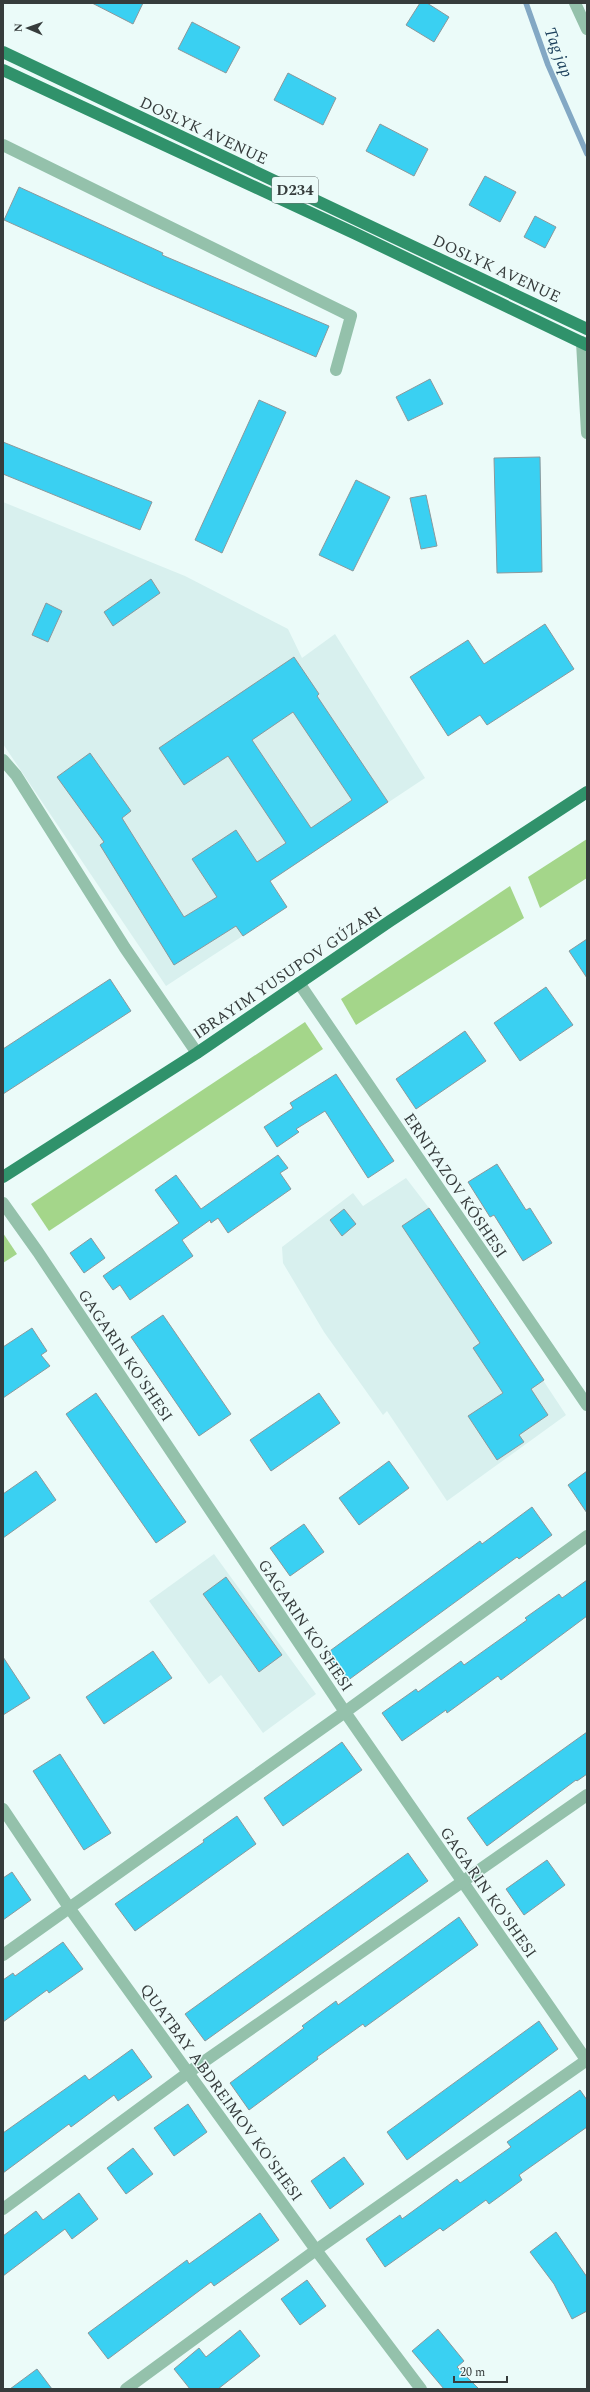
<svg xmlns="http://www.w3.org/2000/svg" width="590" height="2392" font-family="Spectral,serif">
<style>
.built{fill:#d8f0ee}
.green{fill:#a4d68a}
.lines{fill:none;stroke-linecap:round;stroke-linejoin:round}
.stream{stroke:#83a8c4;stroke-width:5.5}
.building{fill:#3ad0f2;stroke:#8a989c;fill-rule:evenodd}
.minor{stroke:#94c1ab;stroke-width:12}
.major{stroke:#30926b;stroke-width:12}
.labels{text-anchor:middle;stroke-width:3;stroke-linejoin:round;paint-order:stroke}
.shield{fill:#ebfbf9;stroke:#6c7575;stroke-width:1}
.shield-label{font-size:15px;font-weight:bold;fill:#363c3c}
.street-label{font-size:16px;fill:#363c3c;stroke:#ebfbf9}
.water-label{font-size:17px;font-style:italic;fill:#1c405c;stroke:#ebfbf9}
</style>
<rect width="100%" height="100%" fill="#ebfbf9"/>
<g class="built">
<path d="M3 502 185 576 288 629 302 658 335 634 425 778 270 881 287 907 166 986 3 744Z"/>
<path d="M406 1178 429 1208 566 1415 447 1501 387 1411 383 1415 324 1332 283 1263 282 1247 353 1193 363 1206Z"/>
<path d="M214 1554 316 1694 263 1733 221 1675 209 1684 149 1601Z"/>
</g>
<g class="green">
<path d="M587 839V878L540 908 528 877Z"/>
<path d="M510 886 524 918 356 1025 341 999Z"/>
<path d="M305 1022 323 1049 49 1231 31 1204Z"/>
<path d="M3 1233 17 1254 3 1263Z"/>
</g>
<g class="lines">
<path class="stream" d="M526 3 548 65 587 154"/>
</g>
<g class="building">
<path d="M92 3H143L133 24Z"/>
<path d="M420 3H427L449 17 434 42 406 25Z"/>
<path d="M192 22 240 47 226 73 178 49Z"/>
<path d="M288 73 336 98 323 125 274 100Z"/>
<path d="M380 124 428 149 414 176 366 151Z"/>
<path d="M485 176 516 192 500 222 469 205Z"/>
<path d="M19 187 163 253 162 255 329 326 316 357 149 285 4 220Z"/>
<path d="M535 216 556 227 545 248 524 237Z"/>
<path d="M430 379 443 404 408 421 396 397Z"/>
<path d="M259 400 286 412 222 553 195 540Z"/>
<path d="M3 442 152 502 140 530 3 474Z"/>
<path d="M540 457 542 572 497 573 494 458Z"/>
<path d="M356 480 390 497 353 571 319 555Z"/>
<path d="M426 495 437 546 421 549 410 498Z"/>
<path d="M151 579 160 593 113 626 104 612Z"/>
<path d="M46 603 62 611 48 642 32 635Z"/>
<path d="M545 624 574 669 487 725 480 715 448 736 410 677 468 640 484 664Z"/>
<path d="M294 657 319 694 317 696 388 802 270 881 287 907 243 936 236 926 174 965 100 845 104 842 57 777 90 753 131 811 122 818 184 917 217 897 192 859 236 830 257 862 286 843 228 756 184 785 159 748ZM293 712 352 800 311 828 252 740Z"/>
<path d="M587 939V978L569 951Z"/>
<path d="M110 979 131 1011 3 1094V1049Z"/>
<path d="M546 987 573 1025 520 1061 494 1023Z"/>
<path d="M465 1031 486 1061 416 1109 396 1079Z"/>
<path d="M336 1074 394 1161 368 1178 325 1111 296 1129 299 1132 277 1147 264 1127 293 1108 290 1103Z"/>
<path d="M278 1155 288 1168 280 1173 291 1189 228 1233 218 1218 211 1223 210 1220 182 1240 193 1256 130 1300 120 1285 113 1290 103 1276 179 1223 155 1190 176 1175 201 1209Z"/>
<path d="M497 1164 526 1210 530 1208 552 1243 523 1261 494 1215 490 1217 468 1182Z"/>
<path d="M429 1208 544 1380 531 1389 548 1415 519 1435 524 1442 497 1460 468 1416 503 1393 473 1348 480 1343 402 1226Z"/>
<path d="M344 1209 356 1224 342 1236 330 1220Z"/>
<path d="M91 1238 105 1258 84 1273 70 1253Z"/>
<path d="M163 1315 231 1414 199 1436 131 1337Z"/>
<path d="M32 1328 47 1351 41 1355 50 1366 3 1398V1347Z"/>
<path d="M96 1393 186 1522 156 1543 66 1414Z"/>
<path d="M319 1393 340 1423 271 1471 250 1440Z"/>
<path d="M389 1461 409 1488 359 1525 339 1498Z"/>
<path d="M36 1471 56 1500 3 1538V1494Z"/>
<path d="M587 1471V1513L568 1485Z"/>
<path d="M532 1507 552 1535 519 1559 517 1557 347 1681 327 1653 480 1541 482 1544Z"/>
<path d="M304 1524 324 1552 290 1576 270 1548Z"/>
<path d="M226 1577 282 1655 259 1672 203 1594Z"/>
<path d="M587 1580V1616L501 1680 498 1676 447 1713 446 1710 402 1741 382 1713 416 1689 418 1692 461 1661 464 1665 527 1620 525 1618 559 1594 562 1598Z"/>
<path d="M153 1651 172 1678 104 1724 86 1697Z"/>
<path d="M3 1657 30 1698 3 1715Z"/>
<path d="M587 1732V1774L577 1781 576 1780 487 1846 467 1818Z"/>
<path d="M342 1742 362 1770 283 1826 264 1798Z"/>
<path d="M60 1754 111 1833 84 1850 33 1771Z"/>
<path d="M237 1816 256 1844 135 1931 115 1904 204 1842 203 1840Z"/>
<path d="M408 1853 428 1881 205 2041 185 2014Z"/>
<path d="M547 1860 565 1885 524 1915 506 1889Z"/>
<path d="M12 1872 31 1900 3 1920V1878Z"/>
<path d="M459 1917 478 1945 365 2027 363 2024 317 2057 318 2059 249 2110 230 2083 304 2028 302 2026 336 2001 338 2005Z"/>
<path d="M63 1942 83 1969 49 1993 47 1990 3 2022V1980L13 1973 15 1976Z"/>
<path d="M539 2021 558 2049 407 2160 387 2132Z"/>
<path d="M132 2049 152 2077 118 2101 114 2095 71 2127 69 2124 3 2173V2133L85 2075 89 2080Z"/>
<path d="M580 2090 587 2100V2127L519 2175 522 2180 489 2204 486 2200 443 2231 440 2228 385 2267 366 2239 400 2215 402 2219 457 2179 460 2183 511 2147 507 2142Z"/>
<path d="M188 2104 207 2132 174 2156 154 2128Z"/>
<path d="M133 2148 153 2174 126 2194 107 2168Z"/>
<path d="M344 2157 364 2184 330 2209 311 2181Z"/>
<path d="M79 2193 98 2219 72 2239 65 2229 3 2276V2236L36 2211 43 2220Z"/>
<path d="M260 2213 279 2240 214 2286 211 2282 108 2359 88 2333 187 2260 189 2264Z"/>
<path d="M556 2232 587 2277V2311L572 2319 554 2284 530 2252Z"/>
<path d="M307 2280 326 2306 300 2325 281 2299Z"/>
<path d="M438 2329 464 2361 457 2367 479 2389H444L412 2351Z"/>
<path d="M240 2330 260 2356 218 2389H190L174 2369 199 2348 206 2357Z"/>
<path d="M37 2369 52 2389H10Z"/>
</g>
<g class="lines">
<g class="minor">
<path d="M575 3 587 29"/>
<path d="M3 145 351 316 336 370"/>
<path d="M582 342 587 433"/>
<path d="M3 760 16 775 125 948 197 1053"/>
<path d="M299 983 587 1405"/>
<path d="M3 1203 38 1252 345 1712 587 2061"/>
<path d="M3 1809 70 1909 316 2250 421 2389"/>
<path d="M3 1955 345 1712 587 1536"/>
<path d="M3 2209 189 2072 587 1795"/>
<path d="M126 2389 316 2250 587 2060"/>
</g>
<g class="major">
<path d="M3 52 587 329"/>
<path d="M3 70 356 234 587 345"/>
<path d="M3 1177 197 1053 390 921 587 792"/>
</g>
</g>
<g class="labels">
<rect class="shield" x="272" y="177" width="46" height="26" rx="3"/>
<g class="shield-label">
<text x="295" y="195">D234</text>
</g>
<g class="street-label">
<text transform="translate(204 130) rotate(25)" y="6">DOSLYK AVENUE</text>
<text transform="translate(497 268) rotate(25)" y="6">DOSLYK AVENUE</text>
<text transform="translate(287 972) rotate(-34)" y="6">IBRAYIM YUSUPOV GÚZARI</text>
<text transform="translate(456 1185) rotate(56)" y="6">ERNIYAZOV KÓSHESI</text>
<text transform="translate(126 1355) rotate(56)" y="6">GAGARIN KO'SHESI</text>
<text transform="translate(306 1625) rotate(56)" y="6">GAGARIN KO'SHESI</text>
<text transform="translate(489 1892) rotate(55)" y="6">GAGARIN KO'SHESI</text>
<text transform="translate(222 2092) rotate(54)" y="6">QUATBAY ABDREIMOV KO'SHESI</text>
</g>
<g class="water-label">
<text transform="translate(559 52) rotate(69)" y="6">Tag jap</text>
</g>
</g>
<rect width="590" height="2392" fill="none" stroke="#363c3c" stroke-width="8"/>
<g transform="translate(28 28) rotate(272)" stroke="#ebfbf9" stroke-width="3" paint-order="stroke">
<path d="M0-3L7 15L0 10L-7 15Z" fill="#363c3c"/>
<text y="-6" font-size="11" font-weight="bold" text-anchor="middle" fill="#363c3c">N</text>
</g>
<path d="M454 2376v6h53v-6" fill="none" stroke="#363c3c" stroke-width="2"/>
<text x="460" y="2376" font-size="12" fill="#363c3c" stroke="#ebfbf9" stroke-width="3" paint-order="stroke">20 m</text>
</svg>
